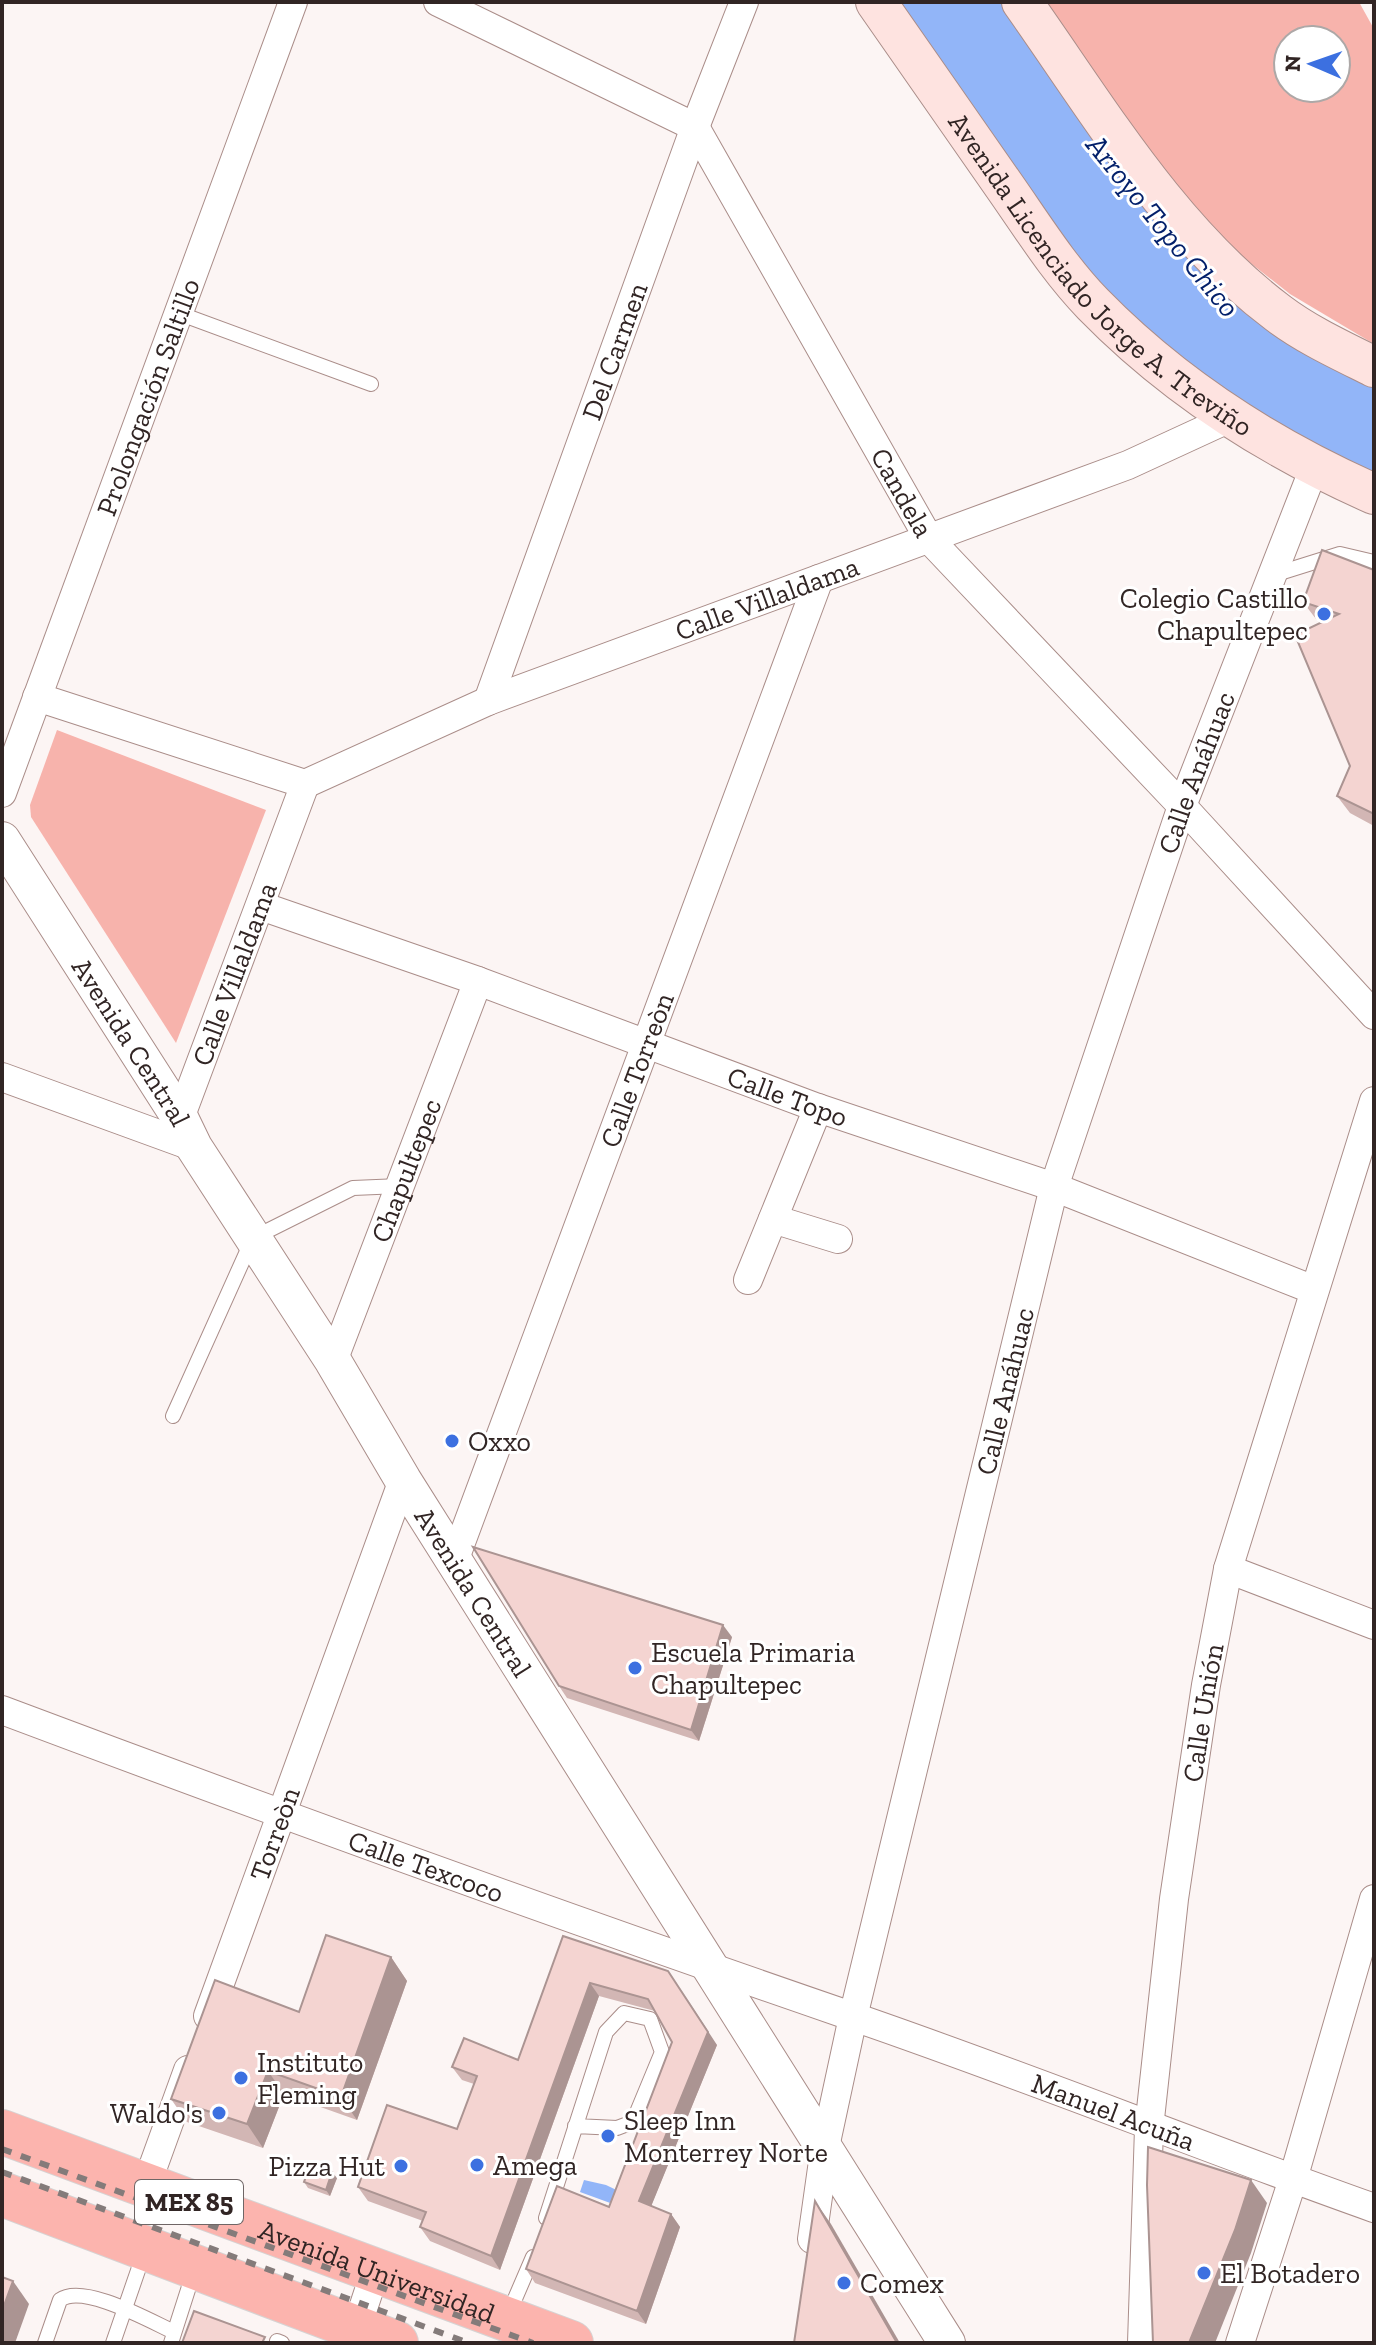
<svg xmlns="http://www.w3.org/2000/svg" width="1376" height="2345" font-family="'Zilla Slab',serif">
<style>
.park{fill:#f7b3ac;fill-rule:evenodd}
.water{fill:#92b5f8}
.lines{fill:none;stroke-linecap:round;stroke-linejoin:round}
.service-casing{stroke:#aa8d89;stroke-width:16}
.minor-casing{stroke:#aa8d89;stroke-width:30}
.tertiary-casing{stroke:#aa8d89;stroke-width:38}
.secondary-casing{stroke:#aa8d89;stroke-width:42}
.trunk-casing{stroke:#d6d3d3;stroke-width:46}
.service{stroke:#fff;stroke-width:14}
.minor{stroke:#fff;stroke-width:28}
.tertiary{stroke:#fff;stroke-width:36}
.secondary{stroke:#fee3e0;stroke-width:40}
.trunk{stroke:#fcb4ae;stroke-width:44}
.rail{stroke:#847b7a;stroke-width:6;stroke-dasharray:10 10;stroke-linecap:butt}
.wall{fill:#d2b6b4}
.shaded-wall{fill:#ab9492}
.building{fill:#f4d4d1;stroke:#ab9492;stroke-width:2}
.poi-dot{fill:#3c70e0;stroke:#fff;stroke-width:3}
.labels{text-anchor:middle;stroke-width:6;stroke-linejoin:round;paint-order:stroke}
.shield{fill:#fff;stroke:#6f6666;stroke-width:2}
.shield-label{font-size:26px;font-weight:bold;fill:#312524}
.street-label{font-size:28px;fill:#312524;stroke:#fff}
.poi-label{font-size:28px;fill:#312524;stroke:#fff;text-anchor:start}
.water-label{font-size:30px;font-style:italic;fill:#021f6a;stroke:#fff}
</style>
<rect width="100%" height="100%" fill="#fcf5f4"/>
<g class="park">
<path d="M1043 2H1359L1374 29V344L1290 294 1207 229ZM1288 40H1336V88H1288Z"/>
<path d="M57 730 266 810 176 1043 31 817 30 805Z"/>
</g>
<g class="water">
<path d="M876 2H1022L1207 249 1374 367V494L1173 375Z"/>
<path d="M584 2180 606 2185 629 2196 624 2208 580 2192Z"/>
</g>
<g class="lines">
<g class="service-casing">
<g id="service">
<path d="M178 313 371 384"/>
<path d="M1273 575 1340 554 1374 562"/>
<path d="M173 1416 253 1238 353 1188 400 1186"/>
<path d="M546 2218 606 2032 624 2013 650 2019 662 2052 633 2122 617 2128 575 2126"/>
<path d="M508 2315 533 2257"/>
<path d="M277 2341 282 2343"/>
<path d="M45 2343 60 2300C83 2283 150 2321 174 2332"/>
<path d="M113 2343 144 2253"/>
<path d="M171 2343 194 2271"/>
</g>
</g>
<g class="minor-casing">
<g id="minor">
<path id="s1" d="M438 2 695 127 929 539 1182 806 1374 1015"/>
<path id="s2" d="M37 697 305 784 488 701 1128 465 1230 418"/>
<path id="s3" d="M488 701 695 127 744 2"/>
<path id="s4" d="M2 793 293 2"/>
<path id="s5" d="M261 906 478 981 818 1108 1054 1187 1314 1290"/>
<path d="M2 1077 194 1147"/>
<path id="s6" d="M180 1118 305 784"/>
<path d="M773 1219 838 1239"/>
<path d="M748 1280 818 1108"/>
<path id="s7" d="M333 1361 478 981"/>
<path id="s8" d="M454 1561 819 579"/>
<path d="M1228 1569 1374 1625"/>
<path id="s9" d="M2 1710C284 1816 566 1918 851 2016 1026 2076 1199 2146 1374 2208"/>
<path id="s10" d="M208 2016 403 1480"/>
<path d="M146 2186 188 2070"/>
<path id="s11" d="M812 2239 825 2147 853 2017 1054 1187 1182 806 1314 468"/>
<path d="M352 2342 376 2269"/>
<path id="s12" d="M1142 2343 1149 2128 1174 1899 1206 1685 1228 1569 1374 1101"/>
<path d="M1240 2343 1293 2179 1374 1899"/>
</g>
</g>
<g class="tertiary-casing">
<g id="tertiary">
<path id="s13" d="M2 840 180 1118 194 1147 333 1361 403 1480 947 2343"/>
</g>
</g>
<g class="secondary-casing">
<g id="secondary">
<path id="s14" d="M876 2C919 64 962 125 1005 187 1033 227 1059 269 1093 304 1173 386 1270 448 1374 494"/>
<path d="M1022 2C1099 111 1170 232 1278 313 1307 335 1342 351 1374 367"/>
</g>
</g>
<g class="trunk-casing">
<g id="trunk">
<path id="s15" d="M2 2132 571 2343"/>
<path d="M2 2194 396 2343"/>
</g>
</g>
<use href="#service" class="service"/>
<use href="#minor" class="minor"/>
<use href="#tertiary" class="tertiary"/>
<use href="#secondary" class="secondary"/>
<use href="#trunk" class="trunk"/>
<g class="rail">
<path d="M2 2149 533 2343"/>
<path d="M2 2172 469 2343"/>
</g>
</g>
<g class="wall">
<path d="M1374 570V826L1350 813 1337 796 1350 766 1323 621 1316 619 1303 602Z"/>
<path d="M732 1637 699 1741 567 1698 559 1686Z"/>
<path d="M563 1936 717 2045 651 2206 671 2214 680 2227 646 2324 535 2283 526 2269 609 2207 672 2042 655 2011 599 1996 500 2270 430 2241 420 2227 423 2221 368 2201 358 2187 457 2129 474 2084 462 2080 452 2067 518 2060Z"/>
<path d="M391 1957 407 1981 357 2120 284 2094 263 2148 187 2122 171 2099 299 2012Z"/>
<path d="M337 2178 330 2196 308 2188 304 2182Z"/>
</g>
<g class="shaded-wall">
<path d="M723 1625 732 1637 699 1741 691 1730Z"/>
<path d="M391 1957 407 1981 357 2120 341 2097Z"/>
<path d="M590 1983 599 1996 500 2270 491 2256Z"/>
<path d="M678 1985 717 2045 648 2214 639 2201 708 2032Z"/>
<path d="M268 2071 284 2094 263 2148 247 2124Z"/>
<path d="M332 2172 337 2178 330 2196 326 2190Z"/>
<path d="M1251 2180 1267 2203 1251 2253 1215 2343H1189Z"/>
<path d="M815 2201 831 2224 900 2343H897Z"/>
<path d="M671 2214 680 2227 646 2324 637 2311Z"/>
<path d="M13 2281 29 2304 15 2343H2V2311Z"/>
</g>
<g class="building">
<path d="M1322 550 1374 570V814L1337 796 1350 766 1295 635 1339 614 1303 602Z"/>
<path d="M473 1547 723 1625 691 1730 559 1686Z"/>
<path d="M326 1935 391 1957 341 2097 268 2071 247 2124 171 2099 215 1980 299 2012Z"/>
<path d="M563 1936 668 1971 708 2032 639 2201 671 2214 637 2311 526 2269 557 2186 609 2207 672 2042 648 1999 590 1983 491 2256 420 2227 426 2212 358 2187 387 2105 457 2129 477 2076 452 2067 464 2038 518 2060Z"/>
<path d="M1148 2147 1251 2180 1235 2230 1189 2343H1153L1147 2185Z"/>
<path d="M311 2163 332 2172 326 2190 304 2182Z"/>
<path d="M815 2201 897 2343H794Z"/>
<path d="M2 2277 13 2281 2 2311Z"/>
<path d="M194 2311 265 2337 262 2343H182Z"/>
</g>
<g class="poi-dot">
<circle cx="1324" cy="614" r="8"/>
<circle cx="452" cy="1441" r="8"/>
<circle cx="635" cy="1668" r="8"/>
<circle cx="241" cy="2078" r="8"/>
<circle cx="219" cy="2113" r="8"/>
<circle cx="608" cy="2136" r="8"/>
<circle cx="477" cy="2165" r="8"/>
<circle cx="401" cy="2166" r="8"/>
<circle cx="1204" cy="2273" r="8"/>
<circle cx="844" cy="2283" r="8"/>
</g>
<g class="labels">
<rect class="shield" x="135" y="2180" width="108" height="44" rx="6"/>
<g class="shield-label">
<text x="189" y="2211">MEX 85</text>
</g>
<g class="street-label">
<text dy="10" stroke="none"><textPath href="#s14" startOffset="356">Avenida Licenciado Jorge A. Treviño</textPath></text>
<text dy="10" stroke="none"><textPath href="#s3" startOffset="372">Del Carmen</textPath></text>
<text dy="10" stroke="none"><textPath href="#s4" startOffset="422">Prolongación Saltillo</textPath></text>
<text dy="10" stroke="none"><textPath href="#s1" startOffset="706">Candela</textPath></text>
<text dy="10" stroke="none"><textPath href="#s2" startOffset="780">Calle Villaldama</textPath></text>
<text dy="10" stroke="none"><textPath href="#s11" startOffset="1518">Calle Anáhuac</textPath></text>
<text dy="10" stroke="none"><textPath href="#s6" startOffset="154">Calle Villaldama</textPath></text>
<text dy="10" stroke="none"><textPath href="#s13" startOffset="240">Avenida Central</textPath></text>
<text dy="10" stroke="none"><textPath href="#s8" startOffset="524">Calle Torreòn</textPath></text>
<text dy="10" stroke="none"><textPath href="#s5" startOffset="560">Calle Topo</textPath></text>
<text dy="10" stroke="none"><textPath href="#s7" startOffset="204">Chapultepec</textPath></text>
<text dy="10" stroke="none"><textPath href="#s11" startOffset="870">Calle Anáhuac</textPath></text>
<text dy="10" stroke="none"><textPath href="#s13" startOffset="888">Avenida Central</textPath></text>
<text dy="10" stroke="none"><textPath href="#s12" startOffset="634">Calle Unión</textPath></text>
<text dy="10" stroke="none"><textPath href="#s10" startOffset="194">Torreòn</textPath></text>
<text dy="10" stroke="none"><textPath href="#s9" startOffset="452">Calle Texcoco</textPath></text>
<text dy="10" stroke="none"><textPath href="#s9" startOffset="1182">Manuel Acuña</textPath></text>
<text dy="10" stroke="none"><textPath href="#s15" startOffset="400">Avenida Universidad</textPath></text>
</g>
<g class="poi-label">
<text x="1308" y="608" text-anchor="end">Colegio Castillo<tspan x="1308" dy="32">Chapultepec</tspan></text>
<text x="468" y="1451">Oxxo</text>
<text x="651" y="1662">Escuela Primaria<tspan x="651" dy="32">Chapultepec</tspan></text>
<text x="257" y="2072">Instituto<tspan x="257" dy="32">Fleming</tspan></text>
<text x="203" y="2123" text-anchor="end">Waldo's</text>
<text x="624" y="2130">Sleep Inn<tspan x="624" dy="32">Monterrey Norte</tspan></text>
<text x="493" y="2175">Amega</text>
<text x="385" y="2176" text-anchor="end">Pizza Hut</text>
<text x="1220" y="2283">El Botadero</text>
<text x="860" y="2293">Comex</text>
</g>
<g class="water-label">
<text transform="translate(1163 226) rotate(51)" y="10">Arroyo Topo Chico</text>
</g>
</g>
<rect width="1376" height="2345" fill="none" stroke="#312524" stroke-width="8"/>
<g transform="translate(1312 64) rotate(272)"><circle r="38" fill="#ffffff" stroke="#ada8a7" stroke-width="2"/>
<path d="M0-6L14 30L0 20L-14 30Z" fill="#3c70e0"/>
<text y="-12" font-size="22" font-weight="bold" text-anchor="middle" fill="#312524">N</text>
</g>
</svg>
